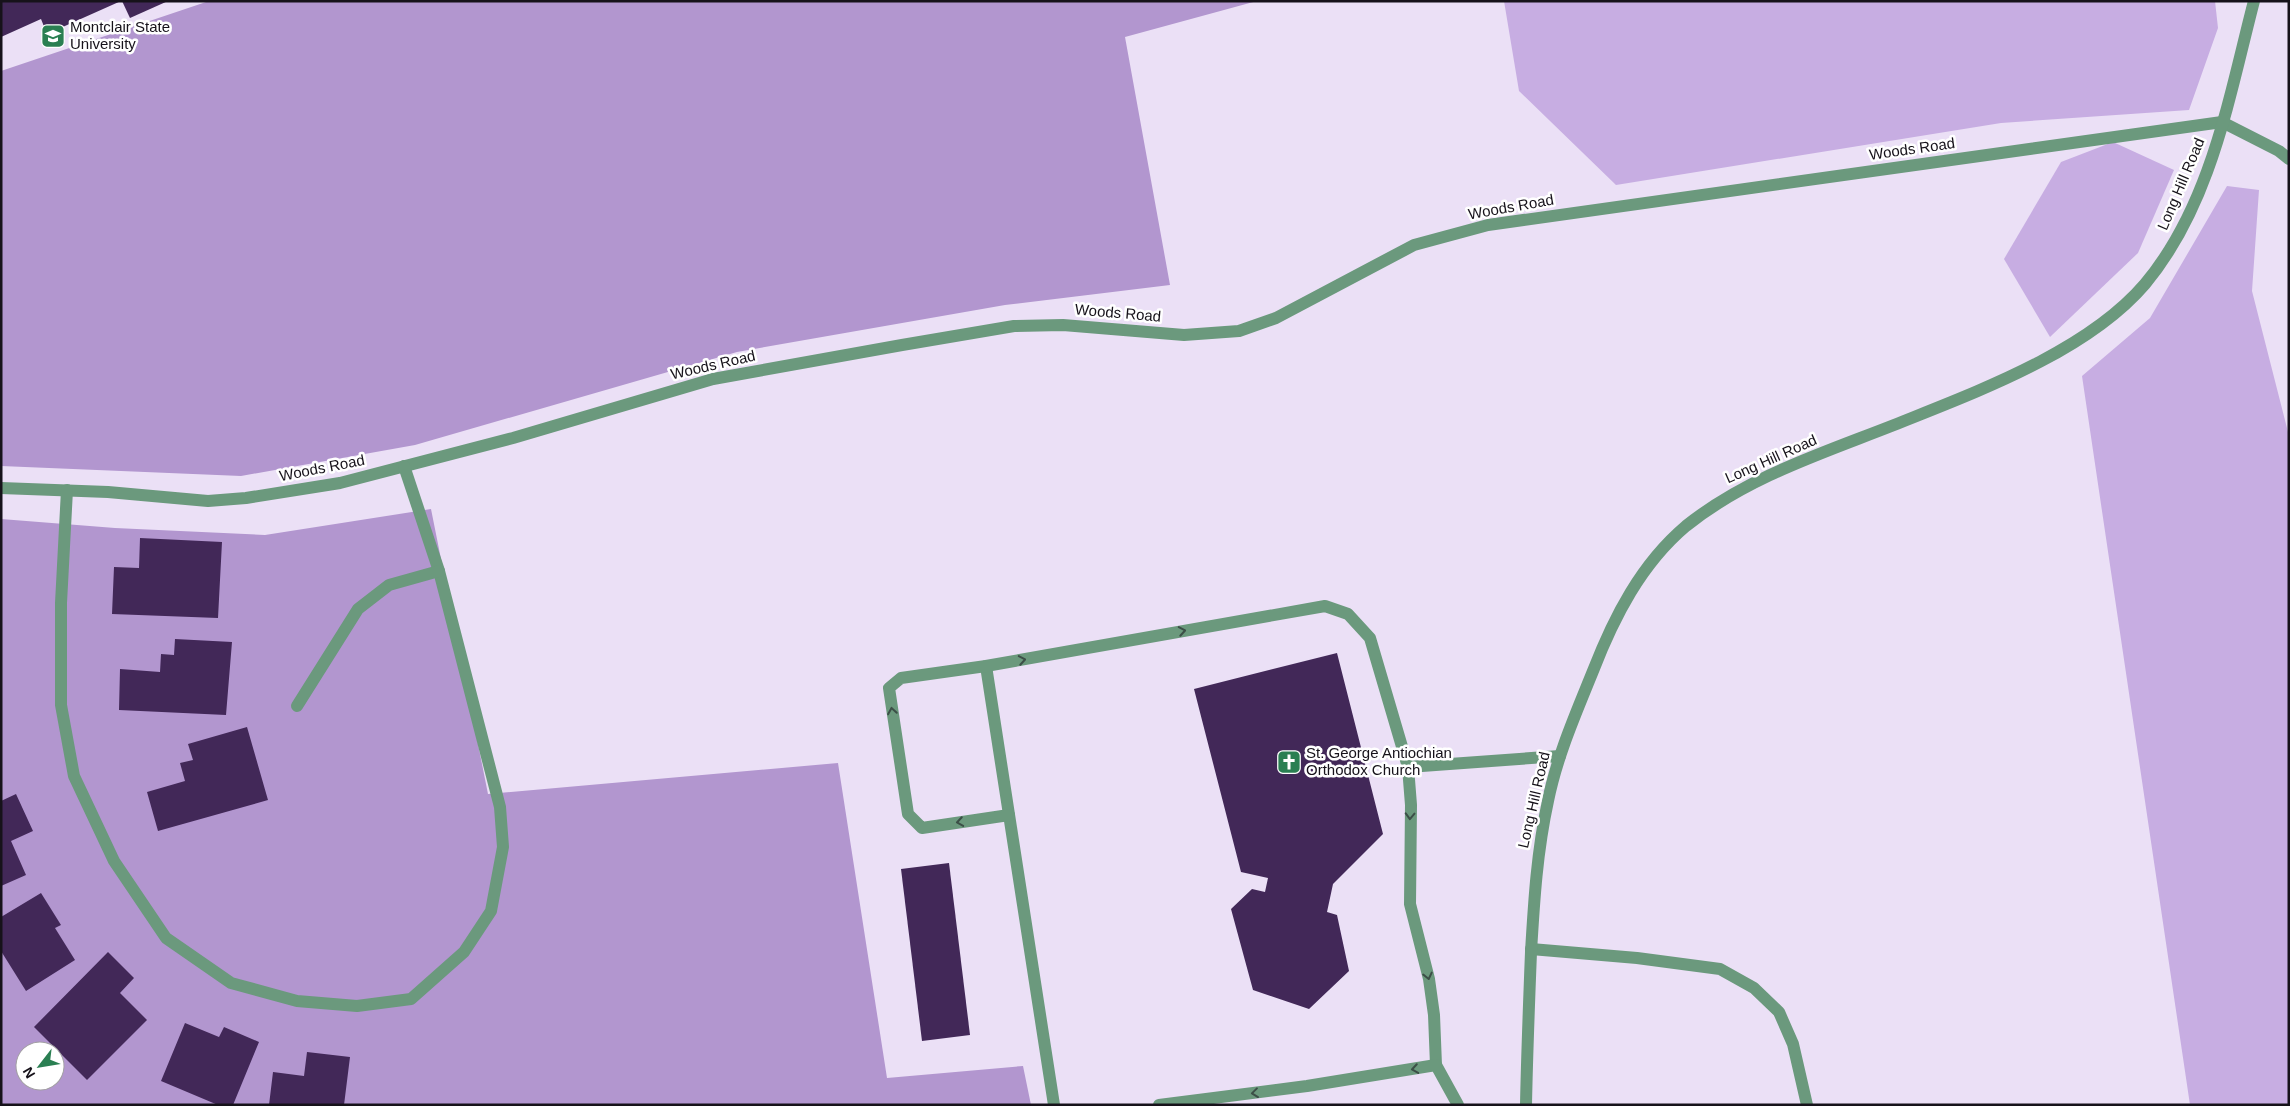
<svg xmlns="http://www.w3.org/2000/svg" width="2290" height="1106" font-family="Arial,sans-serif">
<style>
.green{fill:#c7ade2}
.forest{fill:#b296cf;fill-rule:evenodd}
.building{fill:#422858}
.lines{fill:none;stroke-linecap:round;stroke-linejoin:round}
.minor{stroke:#6b997d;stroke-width:12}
.oneway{stroke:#3c4f47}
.labels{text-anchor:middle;stroke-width:5;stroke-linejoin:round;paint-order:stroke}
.poi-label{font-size:15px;fill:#16121a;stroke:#fff;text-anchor:start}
.street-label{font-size:15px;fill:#16121a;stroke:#fff}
</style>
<rect width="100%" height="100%" fill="#ebe0f6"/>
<g class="green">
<path d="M1504 1H2215L2218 28 2189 110 2001 123 1616 185 1519 91Z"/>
<path d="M2113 142 2174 170 2138 253 2050 337 2004 259 2061 162Z"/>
<path d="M2227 186 2259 190 2252 291 2289 436V1105H2190L2082 376 2150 318Z"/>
</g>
<g class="forest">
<path d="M209 1H1257L1125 37 1170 285 1005 305 737 352 415 445 241 476 1 466V71Z"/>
<path d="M431 509 488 794 838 763 887 1078 1023 1066 1031 1105H1V519L115 528 265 535ZM25 1051H55V1081H25Z"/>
</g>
<g class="building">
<path d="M1 1H121L47 34 41 19 1 37Z"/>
<path d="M122 1H168L130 18Z"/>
<path d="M140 538 222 542 218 618 112 614 114 567 139 568Z"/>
<path d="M175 639 232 642 226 715 119 710 120 669 160 672 161 654 174 655Z"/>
<path d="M1337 653 1383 834 1333 884 1327 912 1337 915 1349 971 1309 1009 1253 990 1231 909 1252 889 1265 892 1268 878 1241 872 1194 689Z"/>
<path d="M247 727 268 800 158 831 147 792 185 781 180 763 193 760 188 744Z"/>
<path d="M16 794 33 831 11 841 26 875 1 886V801Z"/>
<path d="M949 863 970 1035 922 1041 901 869Z"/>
<path d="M41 893 61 925 55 928 75 960 26 991 1 951V917Z"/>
<path d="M108 952 134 978 120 993 147 1020 87 1080 34 1027Z"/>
<path d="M185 1023 219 1037 224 1027 259 1042 233 1105H218L161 1081Z"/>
<path d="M307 1052 350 1057 344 1105H269L273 1072 304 1076Z"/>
</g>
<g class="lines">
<g class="minor">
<path d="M1 488 108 492 208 501 246 498 340 483 513 438 713 379 902 345 1014 326 1063 325 1184 335 1239 331 1276 318 1414 245 1488 225 2222 122 2279 151 2289 159"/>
<path d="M67 490 61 603V705L74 776 114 861 166 938 231 983 297 1001 357 1006 411 999 464 952 491 911 503 847 500 807 439 571 404 466"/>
<path d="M986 666 1054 1105"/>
<path d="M297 706 358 609 389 585 439 571"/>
<path d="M1408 767 1560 756"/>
<path d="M1009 815 922 828 908 814 889 688 901 678 986 666 1325 606 1348 614 1370 638 1408 767 1411 805 1410 904 1429 979 1434 1015 1436 1065"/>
<path d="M1531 949 1637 958 1720 969 1754 988 1779 1012 1793 1044 1807 1105"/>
<path d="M1159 1105 1307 1086 1436 1065 1458 1105"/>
<path d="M1526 1105C1527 1054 1529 1003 1531 952 1534 901 1537 851 1548 801 1557 756 1576 713 1593 671 1614 617 1641 564 1686 526 1747 477 1823 453 1894 425 1976 392 2087 352 2145 284 2211 205 2229 97 2254 1"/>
</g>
</g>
<defs><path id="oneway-chevron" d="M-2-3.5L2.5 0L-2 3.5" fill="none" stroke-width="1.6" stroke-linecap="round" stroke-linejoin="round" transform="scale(1.25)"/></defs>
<g class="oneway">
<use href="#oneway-chevron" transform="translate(1182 631) rotate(-10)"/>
<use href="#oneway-chevron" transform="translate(1022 660) rotate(-10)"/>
<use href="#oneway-chevron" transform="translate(892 711) rotate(-99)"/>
<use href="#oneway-chevron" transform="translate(1410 816) rotate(92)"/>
<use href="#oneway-chevron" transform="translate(960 822) rotate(171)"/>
<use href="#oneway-chevron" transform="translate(1428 976) rotate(77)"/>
<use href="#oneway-chevron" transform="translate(1415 1069) rotate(171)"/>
<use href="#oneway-chevron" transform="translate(1255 1093) rotate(173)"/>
</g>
<defs>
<g id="university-square" transform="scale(1.25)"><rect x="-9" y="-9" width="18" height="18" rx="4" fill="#2a7f52" stroke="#fff"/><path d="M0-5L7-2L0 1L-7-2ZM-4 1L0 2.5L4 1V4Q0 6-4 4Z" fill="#fff"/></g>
<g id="church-square" transform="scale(1.25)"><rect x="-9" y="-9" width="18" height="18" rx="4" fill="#2a7f52" stroke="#fff"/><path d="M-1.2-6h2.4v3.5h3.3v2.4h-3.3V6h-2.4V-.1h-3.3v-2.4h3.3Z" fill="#fff"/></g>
</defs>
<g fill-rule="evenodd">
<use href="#university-square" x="53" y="36"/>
<use href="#church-square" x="1289" y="762"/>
</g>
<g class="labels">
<g class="poi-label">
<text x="70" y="32">Montclair State<tspan x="70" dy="17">University</tspan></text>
<text x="1306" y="758">St. George Antiochian<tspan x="1306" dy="17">Orthodox Church</tspan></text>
</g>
<g class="street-label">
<text transform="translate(1912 149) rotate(-8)" y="5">Woods Road</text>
<text transform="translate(2181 184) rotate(-67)" y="5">Long Hill Road</text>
<text transform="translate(1511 207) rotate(-10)" y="5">Woods Road</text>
<text transform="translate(1118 313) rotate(5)" y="5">Woods Road</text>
<text transform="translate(713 365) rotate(-13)" y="5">Woods Road</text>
<text transform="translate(1771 459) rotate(-24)" y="5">Long Hill Road</text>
<text transform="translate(322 468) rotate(-11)" y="5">Woods Road</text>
<text transform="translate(1534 800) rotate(-77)" y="5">Long Hill Road</text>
</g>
</g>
<rect width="2290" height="1106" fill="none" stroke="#16121a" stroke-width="5"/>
<g transform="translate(40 1066) rotate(239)"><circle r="24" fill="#ffffff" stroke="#a2a0a3"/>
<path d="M0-4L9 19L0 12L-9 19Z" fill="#2a7f52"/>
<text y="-8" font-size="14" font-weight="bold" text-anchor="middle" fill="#16121a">N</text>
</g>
</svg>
